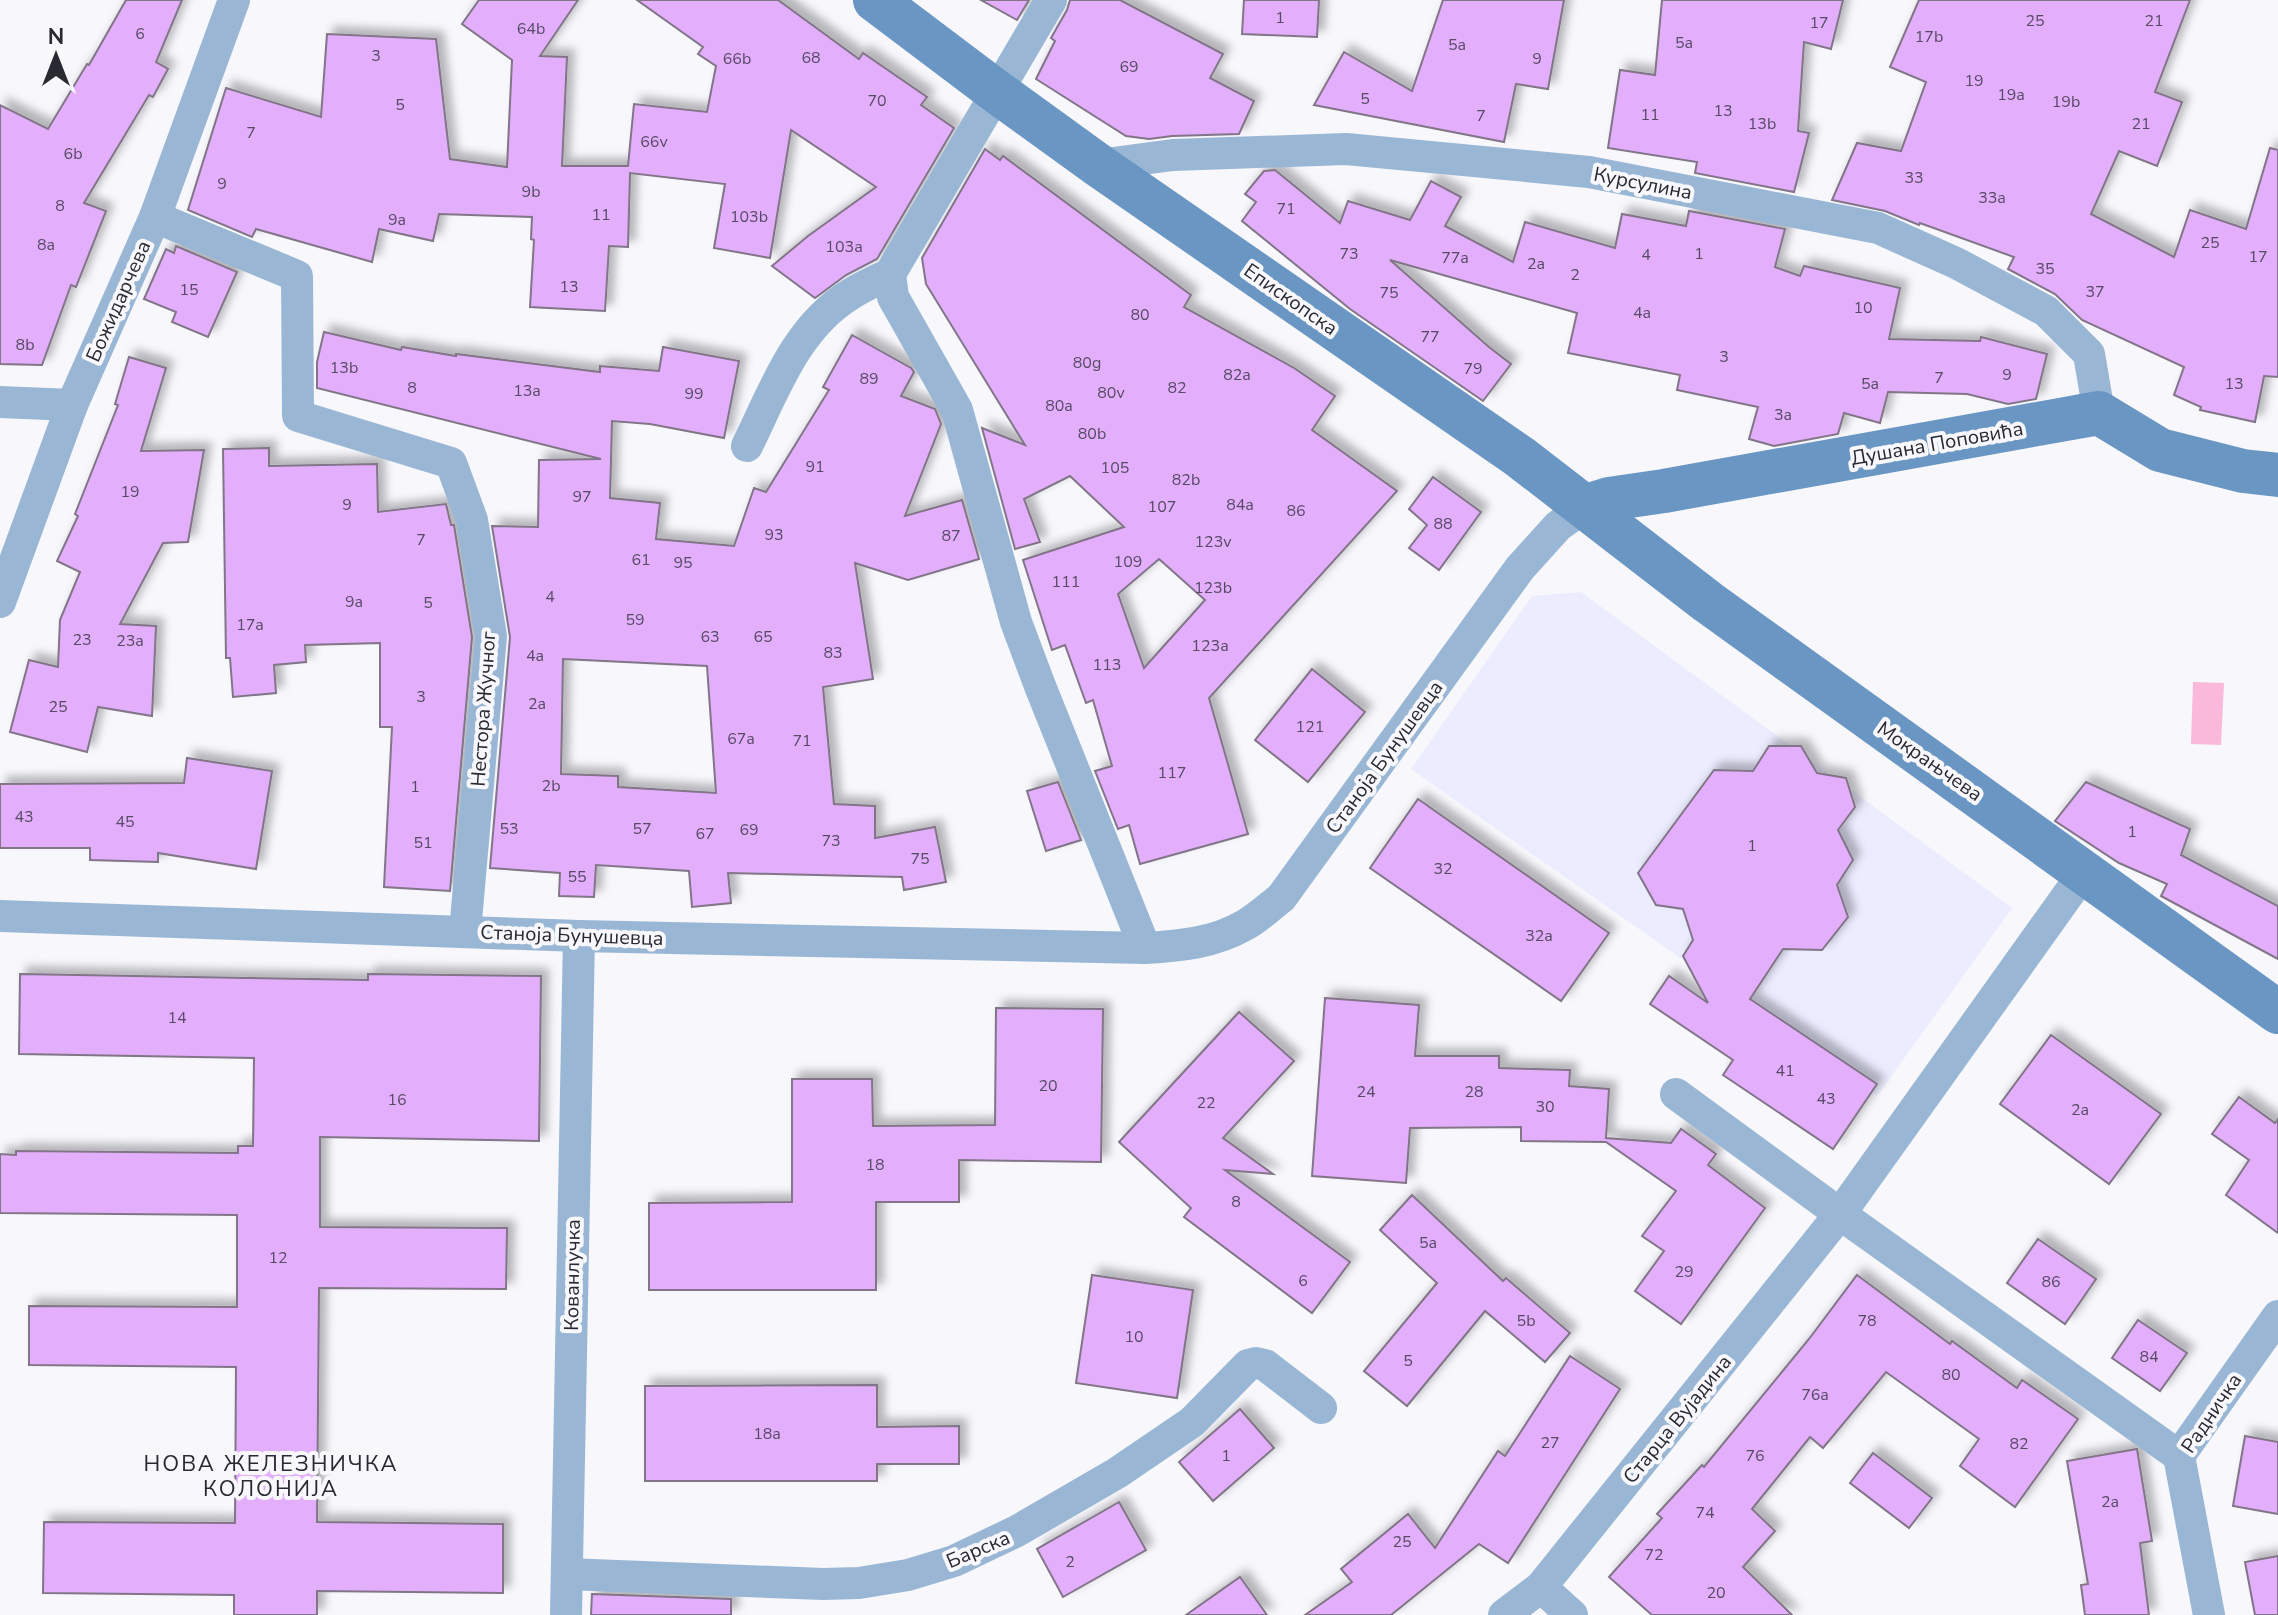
<svg xmlns="http://www.w3.org/2000/svg" width="2278" height="1615" font-family="'Nunito Sans',sans-serif">
<style>
.built{fill:#ebecfe}
.green{fill:#fab9da}
.building{fill:#e3affd;stroke:#817587;stroke-width:2;fill-rule:evenodd;filter:url(#shadow)}
.lines{fill:none;stroke-linecap:round;stroke-linejoin:round}
.street{stroke:#99b7d5;stroke-width:32}
.secondary{stroke:#6996c2;stroke-width:44}
.labels{text-anchor:middle;stroke-width:8;stroke-linejoin:round;paint-order:stroke}
.number-label{font-size:16px;fill:#574a64}
.street-label{font-size:20px;fill:#282931;stroke:#f7f7fc}
.neighbourhood-label{font-size:22px;letter-spacing:2px;fill:#282931;stroke:#f7f7fc}
</style>
<defs>
<filter id="shadow"><feDropShadow dx="7" dy="-7" stdDeviation="4" flood-color="#0004"/></filter>
</defs>
<rect width="100%" height="100%" fill="#f7f7fc"/>
<path class="built" d="M1581 592 2012 908 1877 1096 1411 769 1532 596Z"/>
<path class="green" d="M2193 682 2224 683 2221 745 2191 744Z"/>
<g class="building">
<path d="M126 0H182L156 62 168 69 153 97 149 95 84 203 106 211 76 287 71 285 42 365 0 364V105L48 129 87 64 89 65Z"/>
<path d="M479 0H578L540 56 567 57 562 166H628L634 104 707 112 716 66 698 54 703 47 637 0H778L859 59 863 53 927 97 921 105 954 128 877 259 846 275 815 298 772 266 808 236 876 187 791 130 770 258 714 248 725 184 630 173 628 247 609 246 605 311 530 307 534 240 531 239 532 217 439 214 433 241 379 229 372 262 256 229 252 237 188 210 226 88 321 117 327 34 436 39 450 159 507 167 512 60 462 24Z"/>
<path d="M981 0H1029L1017 20Z"/>
<path d="M1070 0H1120L1223 54 1210 78 1254 101 1239 134 1172 136 1149 139 1126 136 1036 79 1055 41 1051 38 1067 10Z"/>
<path d="M1244 0H1319L1317 37 1242 34Z"/>
<path d="M1443 0H1564L1548 89 1516 84 1504 142 1314 105 1344 52 1412 91Z"/>
<path d="M1662 0H1843L1831 49 1804 42 1798 131 1809 133 1794 192 1695 173 1697 162 1608 148 1620 70 1655 75Z"/>
<path d="M1919 0H2190L2155 92 2182 102 2157 166 2119 151 2091 214 2174 257 2190 210 2246 229 2270 148 2278 150V377L2264 376 2255 422 2200 410 2201 407 2174 395 2184 367 2082 320 2055 294 2008 269 2014 257 1920 223 1919 225 1885 211 1832 200 1857 143 1901 151 1926 82 1890 67Z"/>
<path d="M985 149 1000 160 1003 156 1191 295 1184 307 1294 368 1335 396 1312 430 1397 491 1209 698 1248 834 1140 864 1129 825 1118 829 1095 771 1112 766 1093 700 1086 703 1065 645 1052 650 1023 560 1124 527 1070 476 1024 499 1040 542 1015 549 982 428 1025 445 926 284 922 258ZM1159 559 1205 600 1144 668 1118 594Z"/>
<path d="M1275 170 1340 223 1348 201 1410 220 1431 181 1461 197 1445 226 1513 262 1525 222 1615 248 1622 214 1686 226 1689 211 1785 229 1775 267 1800 276 1804 266 1900 288 1889 339 1980 341 1981 337 2047 354 2036 399 2008 404 1967 394 1888 392 1880 423 1844 413 1838 434 1774 446 1749 439 1758 407 1677 390 1680 375 1568 353 1577 313 1390 260 1489 347 1511 364 1483 401 1350 309 1242 221 1256 202 1245 194 1264 171Z"/>
<path d="M176 246 237 272 208 337 172 322 176 312 144 299 166 249 174 253Z"/>
<path d="M324 332 401 350 402 347 456 356V354L600 372V366L659 371 663 347 739 361 724 438 650 424 612 421 610 498 660 503 656 539 734 546 754 488 766 492 829 390 823 387 852 335 911 368 914 372 901 396 935 409 941 424 905 516 962 500 979 559 908 580 855 563 873 679 823 687 834 804 875 806V838L935 827 946 882 904 890 902 877 728 873 731 903 692 907 689 871 596 865 594 897 559 896 560 873 490 868 510 637 492 526 538 527 539 460 601 459 317 388V362ZM563 659 707 666 716 793 618 787V776L561 774Z"/>
<path d="M129 357 166 368 141 451 204 450 188 542 163 543 120 624 156 626 152 716 98 707 87 752 10 732 29 660 58 667 60 620 80 572 57 561 78 516 75 514 118 405 115 404Z"/>
<path d="M269 448V466L377 464 378 512 446 504 451 525H454L472 637 450 891 384 887 392 727H380V643L305 645 306 662 274 665 276 693 233 697 230 658H226L223 449Z"/>
<path d="M1433 477 1481 512 1439 570 1409 548 1427 525 1409 509Z"/>
<path d="M1312 669 1365 712 1308 782 1255 740Z"/>
<path d="M1769 746H1801L1817 773 1846 778 1855 807 1838 830 1853 860 1837 885 1848 917 1822 950 1783 949 1750 999 1877 1084 1833 1149 1723 1075 1733 1060 1650 1004 1669 976 1708 1003 1683 956 1693 940 1683 909 1656 905 1638 873 1714 770 1753 771Z"/>
<path d="M187 758 272 771 256 869 158 853V862L90 860V848H0V784L184 783Z"/>
<path d="M1058 782 1081 840 1046 851 1027 791Z"/>
<path d="M2086 782 2190 829 2181 855 2278 906V959L2161 896 2167 884 2119 863 2055 821Z"/>
<path d="M1418 799 1609 933 1561 1001 1370 868Z"/>
<path d="M20 974 368 980V974L541 976 539 1141 320 1137V1227L507 1228 506 1289 319 1288 317 1522 503 1524V1593L317 1591V1615H234V1595L43 1593 44 1522 235 1523 236 1367 29 1365V1306L237 1307V1215L0 1213V1154L16 1155V1151L238 1153V1146H253L254 1058 19 1054Z"/>
<path d="M1325 998 1419 1005 1415 1056H1499V1068L1570 1070 1569 1086 1609 1089 1606 1138 1671 1143 1681 1129 1716 1154 1708 1165 1765 1208 1681 1324 1635 1291 1664 1251 1642 1236 1676 1191 1606 1142 1521 1141V1127L1410 1128 1406 1183 1312 1176Z"/>
<path d="M996 1008 1103 1009 1101 1162 959 1160V1202H876V1290H649V1203L792 1202V1079H872L873 1126 995 1125Z"/>
<path d="M1239 1012 1294 1061 1223 1138 1273 1174 1225 1170 1350 1262 1312 1313 1184 1217 1191 1208 1119 1142Z"/>
<path d="M2051 1035 2161 1114 2109 1184 2000 1104Z"/>
<path d="M2239 1097 2275 1123 2278 1119V1233L2226 1195 2249 1160 2212 1134Z"/>
<path d="M1412 1195 1503 1281 1506 1278 1570 1333 1545 1362 1485 1311 1407 1406 1364 1371 1437 1283 1380 1230Z"/>
<path d="M2038 1239 2096 1279 2065 1324 2007 1283Z"/>
<path d="M1092 1275 1193 1290 1177 1398 1076 1383Z"/>
<path d="M1857 1275 1950 1344 1952 1341 2017 1388 2022 1380 2078 1419 2015 1507 1960 1466 1979 1439 1886 1372 1823 1448 1810 1437 1752 1509 1775 1531 1743 1567 1792 1615H1652L1609 1577 1662 1518 1657 1514 1702 1465 1704 1467 1809 1339Z"/>
<path d="M2138 1320 2187 1353 2160 1391 2112 1358Z"/>
<path d="M1570 1356 1620 1389 1508 1563 1479 1544 1391 1615H1305L1352 1582 1341 1569 1408 1514 1435 1548 1498 1451 1505 1456Z"/>
<path d="M877 1385V1427L959 1426V1464H877V1481H645V1386Z"/>
<path d="M1240 1409 1274 1448 1213 1501 1179 1462Z"/>
<path d="M2245 1436 2278 1442V1514L2233 1506Z"/>
<path d="M2137 1449 2152 1541 2140 1543 2149 1615H2085L2081 1585 2088 1584 2067 1461Z"/>
<path d="M1873 1453 1932 1498 1909 1528 1850 1483Z"/>
<path d="M1119 1502 1146 1550 1063 1597 1037 1549Z"/>
<path d="M2278 1556V1615H2255L2245 1562Z"/>
<path d="M1240 1577 1267 1615H1186Z"/>
<path d="M592 1594 731 1599V1615H591Z"/>
</g>
<g class="lines">
<g class="street">
<path d="M1098 165 1173 155 1346 149 1589 172 1878 228 1956 263 2046 311 2089 354 2099 413"/>
<path d="M155 217 297 276 298 416 451 463 472 520 491 636 465 932"/>
<path d="M890 274 893 297 957 410 1016 622 1040 686 1145 948"/>
<path d="M890 274 1051 0"/>
<path d="M0 402 72 405"/>
<path d="M747 446C774 391 796 327 851 294 863 286 877 280 890 274"/>
<path d="M0 602 72 405 155 217 234 0"/>
<path d="M0 916 579 936 1145 948C1180 946 1214 943 1245 925 1258 918 1269 907 1281 898L1520 568 1558 526 1586 506"/>
<path d="M1676 1094 1840 1214 2179 1456"/>
<path d="M567 1574 823 1584 859 1583 908 1575 954 1561 1017 1531 1117 1473 1192 1422 1248 1365 1256 1363 1265 1365 1321 1408"/>
<path d="M1541 1587 1572 1615"/>
<path d="M566 1615 579 936"/>
<path d="M1504 1615 1541 1587 1840 1214 2085 871"/>
<path d="M2209 1615 2179 1456 2278 1316"/>
</g>
<g class="secondary">
<path d="M875 0 997 92 1098 165 1520 457 1708 602 2278 1012"/>
<path d="M1586 506 1609 499 1664 491 2099 413 2160 450 2243 471 2278 475"/>
</g>
</g>
<g class="labels">
<g class="number-label">
<text x="1280" y="23">1</text>
<text x="2035" y="26">25</text>
<text x="2154" y="26">21</text>
<text x="1819" y="28">17</text>
<text x="531" y="34">64b</text>
<text x="140" y="39">6</text>
<text x="1929" y="42">17b</text>
<text x="1684" y="48">5a</text>
<text x="1457" y="50">5a</text>
<text x="376" y="61">3</text>
<text x="811" y="63">68</text>
<text x="737" y="64">66b</text>
<text x="1537" y="64">9</text>
<text x="1129" y="72">69</text>
<text x="1974" y="86">19</text>
<text x="2011" y="100">19a</text>
<text x="1365" y="104">5</text>
<text x="877" y="106">70</text>
<text x="2066" y="107">19b</text>
<text x="400" y="110">5</text>
<text x="1723" y="116">13</text>
<text x="1650" y="120">11</text>
<text x="1481" y="121">7</text>
<text x="1762" y="129">13b</text>
<text x="2141" y="129">21</text>
<text x="251" y="138">7</text>
<text x="654" y="147">66v</text>
<text x="73" y="159">6b</text>
<text x="1914" y="183">33</text>
<text x="222" y="189">9</text>
<text x="531" y="197">9b</text>
<text x="1992" y="203">33a</text>
<text x="60" y="211">8</text>
<text x="1286" y="214">71</text>
<text x="601" y="220">11</text>
<text x="749" y="222">103b</text>
<text x="397" y="225">9a</text>
<text x="2210" y="248">25</text>
<text x="46" y="250">8a</text>
<text x="844" y="252">103a</text>
<text x="1349" y="259">73</text>
<text x="1699" y="259">1</text>
<text x="1646" y="260">4</text>
<text x="2258" y="262">17</text>
<text x="1455" y="263">77a</text>
<text x="1536" y="269">2a</text>
<text x="2045" y="274">35</text>
<text x="1575" y="280">2</text>
<text x="569" y="292">13</text>
<text x="189" y="295">15</text>
<text x="2095" y="297">37</text>
<text x="1389" y="298">75</text>
<text x="1863" y="313">10</text>
<text x="1642" y="318">4a</text>
<text x="1140" y="320">80</text>
<text x="1430" y="342">77</text>
<text x="25" y="350">8b</text>
<text x="1724" y="362">3</text>
<text x="1087" y="368">80g</text>
<text x="344" y="373">13b</text>
<text x="1473" y="374">79</text>
<text x="1237" y="380">82a</text>
<text x="2007" y="380">9</text>
<text x="1939" y="383">7</text>
<text x="869" y="384">89</text>
<text x="1870" y="389">5a</text>
<text x="2234" y="389">13</text>
<text x="412" y="393">8</text>
<text x="1177" y="393">82</text>
<text x="527" y="396">13a</text>
<text x="1111" y="398">80v</text>
<text x="694" y="399">99</text>
<text x="1059" y="411">80a</text>
<text x="1783" y="420">3a</text>
<text x="1092" y="439">80b</text>
<text x="815" y="472">91</text>
<text x="1115" y="473">105</text>
<text x="1186" y="485">82b</text>
<text x="130" y="497">19</text>
<text x="582" y="502">97</text>
<text x="347" y="510">9</text>
<text x="1240" y="510">84a</text>
<text x="1162" y="512">107</text>
<text x="1296" y="516">86</text>
<text x="1443" y="529">88</text>
<text x="774" y="540">93</text>
<text x="951" y="541">87</text>
<text x="421" y="545">7</text>
<text x="1213" y="547">123v</text>
<text x="641" y="565">61</text>
<text x="1128" y="567">109</text>
<text x="683" y="568">95</text>
<text x="1066" y="587">111</text>
<text x="1213" y="593">123b</text>
<text x="550" y="602">4</text>
<text x="354" y="607">9a</text>
<text x="428" y="608">5</text>
<text x="635" y="625">59</text>
<text x="250" y="630">17a</text>
<text x="710" y="642">63</text>
<text x="763" y="642">65</text>
<text x="82" y="645">23</text>
<text x="130" y="646">23a</text>
<text x="1210" y="651">123a</text>
<text x="833" y="658">83</text>
<text x="535" y="661">4a</text>
<text x="1107" y="670">113</text>
<text x="421" y="702">3</text>
<text x="537" y="709">2a</text>
<text x="58" y="712">25</text>
<text x="1310" y="732">121</text>
<text x="741" y="744">67a</text>
<text x="802" y="746">71</text>
<text x="1172" y="778">117</text>
<text x="551" y="791">2b</text>
<text x="415" y="792">1</text>
<text x="24" y="822">43</text>
<text x="125" y="827">45</text>
<text x="509" y="834">53</text>
<text x="642" y="834">57</text>
<text x="749" y="835">69</text>
<text x="2132" y="837">1</text>
<text x="705" y="839">67</text>
<text x="831" y="846">73</text>
<text x="423" y="848">51</text>
<text x="1752" y="851">1</text>
<text x="920" y="864">75</text>
<text x="1443" y="874">32</text>
<text x="577" y="882">55</text>
<text x="1539" y="941">32a</text>
<text x="177" y="1023">14</text>
<text x="1785" y="1076">41</text>
<text x="1048" y="1091">20</text>
<text x="1366" y="1097">24</text>
<text x="1474" y="1097">28</text>
<text x="1826" y="1104">43</text>
<text x="397" y="1105">16</text>
<text x="1206" y="1108">22</text>
<text x="1545" y="1112">30</text>
<text x="2080" y="1115">2a</text>
<text x="875" y="1170">18</text>
<text x="1236" y="1207">8</text>
<text x="1428" y="1248">5a</text>
<text x="278" y="1263">12</text>
<text x="1684" y="1277">29</text>
<text x="1303" y="1286">6</text>
<text x="2051" y="1287">86</text>
<text x="1526" y="1326">5b</text>
<text x="1867" y="1326">78</text>
<text x="1134" y="1342">10</text>
<text x="2149" y="1362">84</text>
<text x="1408" y="1366">5</text>
<text x="1951" y="1380">80</text>
<text x="1815" y="1400">76a</text>
<text x="767" y="1439">18a</text>
<text x="1550" y="1448">27</text>
<text x="2019" y="1449">82</text>
<text x="1226" y="1461">1</text>
<text x="1755" y="1461">76</text>
<text x="2110" y="1507">2a</text>
<text x="1705" y="1518">74</text>
<text x="1402" y="1547">25</text>
<text x="1654" y="1560">72</text>
<text x="1070" y="1567">2</text>
<text x="1716" y="1598">20</text>
</g>
<g class="street-label">
<text transform="translate(1643 183) rotate(11)" y="7">Курсулина</text>
<text transform="translate(1291 299) rotate(35)" y="7">Епископска</text>
<text transform="translate(118 301) rotate(-66)" y="7">Божидарчева</text>
<text transform="translate(1937 443) rotate(-10)" y="7">Душана Поповића</text>
<text transform="translate(483 709) rotate(-86)" y="7">Нестора Жучног</text>
<text transform="translate(1384 757) rotate(-54)" y="7">Станоја Бунушевца</text>
<text transform="translate(1930 761) rotate(35)" y="7">Мокрањчева</text>
<text transform="translate(572 935) rotate(2)" y="7">Станоја Бунушевца</text>
<text transform="translate(572 1275) rotate(-89)" y="7">Кованлучка</text>
<text transform="translate(2211 1413) rotate(-56)" y="7">Радничка</text>
<text transform="translate(1677 1419) rotate(-51)" y="7">Старца Вујадина</text>
<text transform="translate(978 1549) rotate(-23)" y="7">Барска</text>
</g>
<g class="neighbourhood-label">
<text x="271" y="1471">НОВА ЖЕЛЕЗНИЧКА<tspan x="271" dy="25">КОЛОНИЈА</tspan></text>
</g>
</g>
<g transform="translate(56 56)" stroke="#f7f7fc" stroke-width="6" paint-order="stroke">
<path d="M0-6L14 30L0 20L-14 30Z" fill="#282931"/>
<text y="-12" font-size="22" font-weight="bold" text-anchor="middle" fill="#282931">N</text>
</g>
</svg>
